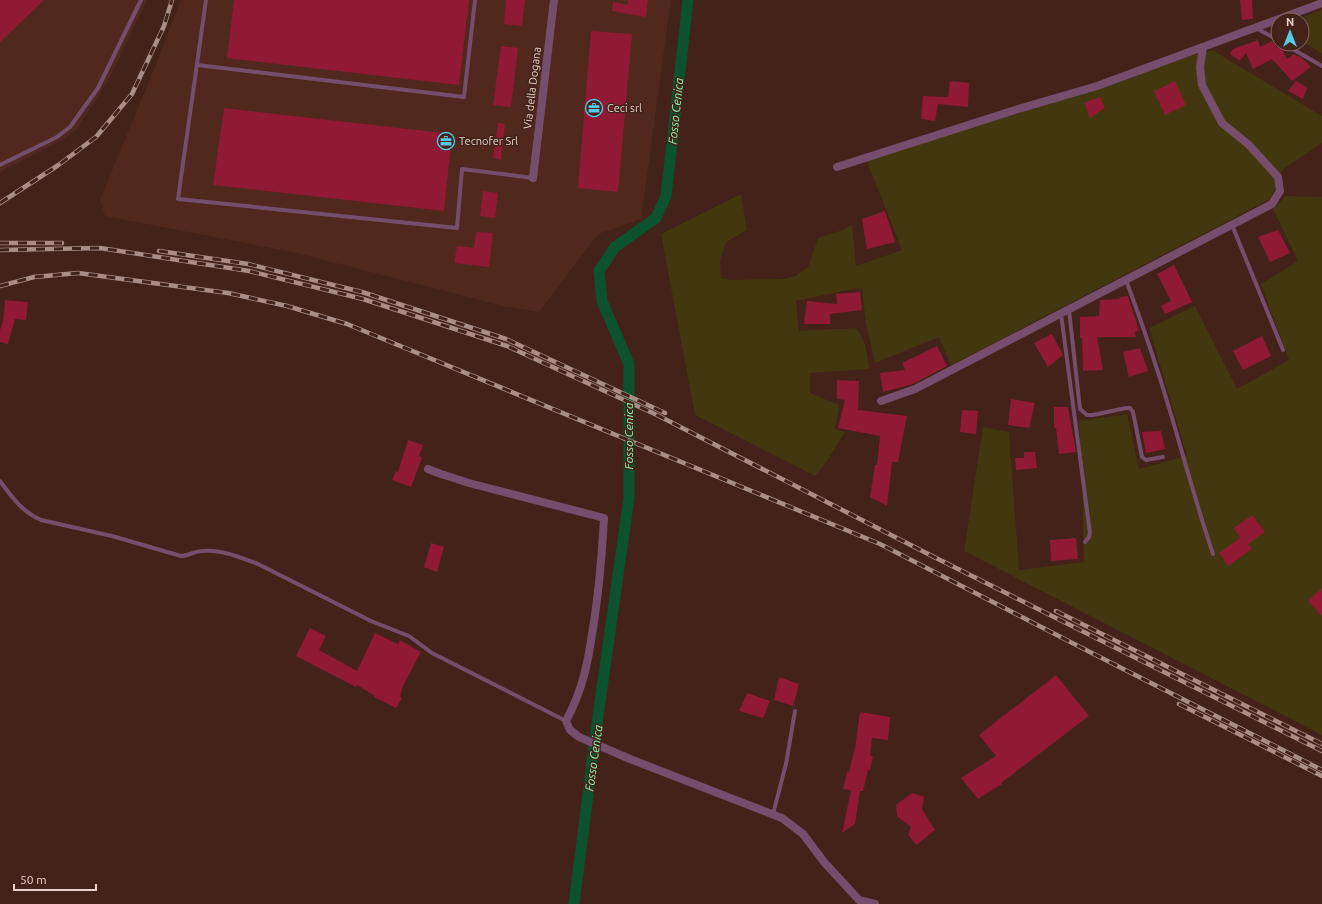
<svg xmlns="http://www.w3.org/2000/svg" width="1322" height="904" font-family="Ubuntu,sans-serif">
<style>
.built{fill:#50281e}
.green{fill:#42370e}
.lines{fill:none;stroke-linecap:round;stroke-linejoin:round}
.canal{stroke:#0b522d;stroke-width:11}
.building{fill:#901934}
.lane{stroke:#754e6d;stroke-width:4}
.street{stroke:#754e6d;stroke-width:8}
.rail-casing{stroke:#a88e87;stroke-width:4.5}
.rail{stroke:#43221a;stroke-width:3;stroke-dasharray:9;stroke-linecap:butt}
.labels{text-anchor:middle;stroke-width:3;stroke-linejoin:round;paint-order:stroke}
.street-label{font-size:11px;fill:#e8d1cc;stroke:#43221a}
.poi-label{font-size:11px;fill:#e8d1cc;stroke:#43221a;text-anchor:start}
.water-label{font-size:12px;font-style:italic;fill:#8afcb3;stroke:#43221a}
</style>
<rect width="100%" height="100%" fill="#43221a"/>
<g class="built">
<path d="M0 0H147L107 83 76 130 64 139 0 172Z"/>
<path d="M181 0H671L641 219 598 234 539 312 503 306 297 253 105 216 100 200 152 74Z"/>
</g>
<g class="green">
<path d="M1322 10V53L1302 42V20H1294Z"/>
<path d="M1212 50 1322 116V143L1282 170 1275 181V190L1270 199 951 365 939 337 875 363 866 324 862 289 857 288 796 301 799 331 856 328C866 339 867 354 869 369L810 373V393L839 405 835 429 845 432 827 461 815 476 695 415 661 234 741 194 747 230 726 242 720 260 721 278 732 280 782 279 796 276 808 267 818 238 843 230 852 224 856 266 902 250 866 159 1191 56Z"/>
<path d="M1286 196 1322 197V735L964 551 983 427 1009 432 1019 570 1084 562 1082 472 1079 421 1127 414 1139 469 1187 456 1149 328 1195 306 1237 389 1289 360 1261 284 1298 261 1273 209Z"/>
</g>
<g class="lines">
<path class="canal" d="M574 904 598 716 629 498V364L602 301 599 271 615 247 656 218 666 196 688 0"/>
</g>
<g class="building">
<path d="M0 0H44L0 42Z"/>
<path d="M234 0H469L459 85 227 58Z"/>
<path d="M506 0H525L522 26 504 24Z"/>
<path d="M628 0H648L646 17 612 11 613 2 628 5Z"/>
<path d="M1240 0H1252L1253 19 1242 20Z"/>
<path d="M591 31 632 34 618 192 578 188Z"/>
<path d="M1258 40 1260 47 1272 41 1277 48 1281 47 1287 59 1294 54 1302 58 1311 67 1292 81 1272 59 1253 69 1246 53 1240 61 1230 54 1233 49Z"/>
<path d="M501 46 518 48 511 107 493 105Z"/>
<path d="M950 81 969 83 968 107 938 104 935 121 921 119 923 96 948 97Z"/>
<path d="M1175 81 1186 105 1165 115 1154 91Z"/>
<path d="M1296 81 1307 88 1303 99 1288 91Z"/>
<path d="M1100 97 1105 108 1090 118 1084 103Z"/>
<path d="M224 108 452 134 444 211 213 185Z"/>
<path d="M498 123 505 124 501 160 493 158Z"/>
<path d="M483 191 498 193 495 218 480 216Z"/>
<path d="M885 211 895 242 867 249 862 219Z"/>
<path d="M1278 230 1290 253 1270 262 1258 237Z"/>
<path d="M476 232 493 233 489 267 454 263 457 246 474 248Z"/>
<path d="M1174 265 1192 302 1165 314 1161 306 1171 301 1157 274Z"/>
<path d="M860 292 862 310 830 314V324H804L807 301 837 304 836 294Z"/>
<path d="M1128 296 1139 331 1135 332 1136 337H1097L1103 370 1083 371 1082 338H1080V317L1099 316 1100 300 1120 299 1119 297Z"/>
<path d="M5 300 28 302 26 320 15 319 8 344 0 342V330L3 322Z"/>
<path d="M1052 334 1063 355 1048 367 1034 343Z"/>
<path d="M1262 336 1271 356 1243 370 1233 351Z"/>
<path d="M937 346 947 366 913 384 883 392 880 373 905 370 902 363Z"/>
<path d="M1140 348 1148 371 1129 377 1123 352Z"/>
<path d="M837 380 859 381 858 410 907 416 898 462H892L887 506 870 497 875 465H877L880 436 838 428 845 400 837 399Z"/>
<path d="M1011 399 1035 403 1029 428 1008 425Z"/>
<path d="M1054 407H1068L1076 452 1059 454 1056 428H1054Z"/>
<path d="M962 410 978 411 976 434 960 432Z"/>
<path d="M1161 431 1165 449 1146 453 1142 432Z"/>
<path d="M408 440 423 445 419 456 422 458 411 487 392 480 396 471 398 472Z"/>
<path d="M1024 452H1035L1037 468 1016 470 1015 458H1024Z"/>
<path d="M1252 515 1265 532 1248 544 1252 549 1228 566 1219 553 1240 538 1234 528Z"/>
<path d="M1076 538 1078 559 1051 561 1050 540Z"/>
<path d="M431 543 444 547 437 572 424 567Z"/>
<path d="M1322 588V616L1308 601Z"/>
<path d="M310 628 326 636 319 650 357 671 375 633 398 644 400 640 421 652 403 686 400 697 402 698 396 708 374 697 375 696 357 685 356 687 296 656Z"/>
<path d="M1056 675 1089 716 1001 783 1002 784 978 799 961 778 996 756 979 735Z"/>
<path d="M779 677 799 684 793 706 774 700Z"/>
<path d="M747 693 770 701 763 718 739 711Z"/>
<path d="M860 712 890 717 888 740 872 738 870 756H873L870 770H868L863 791H860L855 824 842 833 851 790 843 789 847 772H849L855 748Z"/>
<path d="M912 793 924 797 922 809 935 830 916 845 908 834 911 827 897 816 896 805Z"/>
</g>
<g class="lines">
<g class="lane">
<path d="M206 0 178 199 457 228 462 169 533 178"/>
<path d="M1256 28 1278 40"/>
<path d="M1284 44 1322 66"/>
<path d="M197 65 464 97 475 0"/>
<path d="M0 165 57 137 70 127 98 88 141 0"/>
<path d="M1232 225 1283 350"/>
<path d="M1126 280C1142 323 1157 367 1170 411 1184 458 1197 507 1213 554"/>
<path d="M1069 310 1080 409 1087 415H1093L1126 408H1130L1133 412 1142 457 1146 460 1163 457"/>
<path d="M1061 314 1090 533 1089 537 1085 542"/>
<path d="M0 481C11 496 22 512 41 520L112 536 181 556C188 556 195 551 202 551 221 549 242 558 258 564L371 621 409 636 432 653 566 721"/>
<path d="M773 814 786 764 795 711"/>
</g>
<g class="street">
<path d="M837 167 1015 110 1097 86 1322 3"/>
<path d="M533 178 554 0"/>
<path d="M881 401 915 389 1272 204 1280 191 1278 177 1249 145 1222 123 1202 85 1200 67 1203 47"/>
<path d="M428 469 441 474 469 483 604 518C602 554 599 591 593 628 588 663 583 689 566 721L570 730 579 737 630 759 782 818 803 834 824 862 859 900 875 904"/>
</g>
<g class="rail-casing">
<g id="rail">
<path d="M0 203 57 166 96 137 132 94 164 26 172 0"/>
<path d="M0 243H62"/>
<path d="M0 250 100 248 249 271 363 299 507 346 657 415 934 557 1322 751"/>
<path d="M159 251 248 264 362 292 506 339 665 413"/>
<path d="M0 286 34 277 78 273 228 293 287 306 347 324 880 544 1084 649 1322 770"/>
<path d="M1056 611 1322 744"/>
<path d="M1179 704 1322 776"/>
</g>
</g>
<use href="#rail" class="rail"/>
</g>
<defs>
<g id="office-ring" transform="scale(0.9)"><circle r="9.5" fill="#43221a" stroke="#57c9e2" stroke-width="1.5"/><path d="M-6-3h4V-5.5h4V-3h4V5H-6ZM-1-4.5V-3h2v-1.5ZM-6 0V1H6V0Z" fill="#57c9e2"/></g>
</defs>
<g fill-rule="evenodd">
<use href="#office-ring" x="594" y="108"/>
<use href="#office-ring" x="446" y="141"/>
</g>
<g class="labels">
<g class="street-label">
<text transform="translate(532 88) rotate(-83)" y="4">Via della Dogana</text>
</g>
<g class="poi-label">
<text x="607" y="112">Ceci srl</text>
<text x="459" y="145">Tecnofer Srl</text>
</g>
<g class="water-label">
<text transform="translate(676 111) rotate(-84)" y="4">Fosso Cenica</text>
<text transform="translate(629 436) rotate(-90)" y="4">Fosso Cenica</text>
<text transform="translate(594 758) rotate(-82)" y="4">Fosso Cenica</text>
</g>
</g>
<g transform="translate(1290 32)"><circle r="19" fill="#43221a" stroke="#856861"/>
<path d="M0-3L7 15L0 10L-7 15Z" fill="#57c9e2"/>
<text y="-6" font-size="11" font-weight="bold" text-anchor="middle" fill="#e8d1cc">N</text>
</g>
<path d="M14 884v6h82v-6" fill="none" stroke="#e8d1cc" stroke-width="2"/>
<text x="20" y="884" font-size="12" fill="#e8d1cc" stroke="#43221a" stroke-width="3" paint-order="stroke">50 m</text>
</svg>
